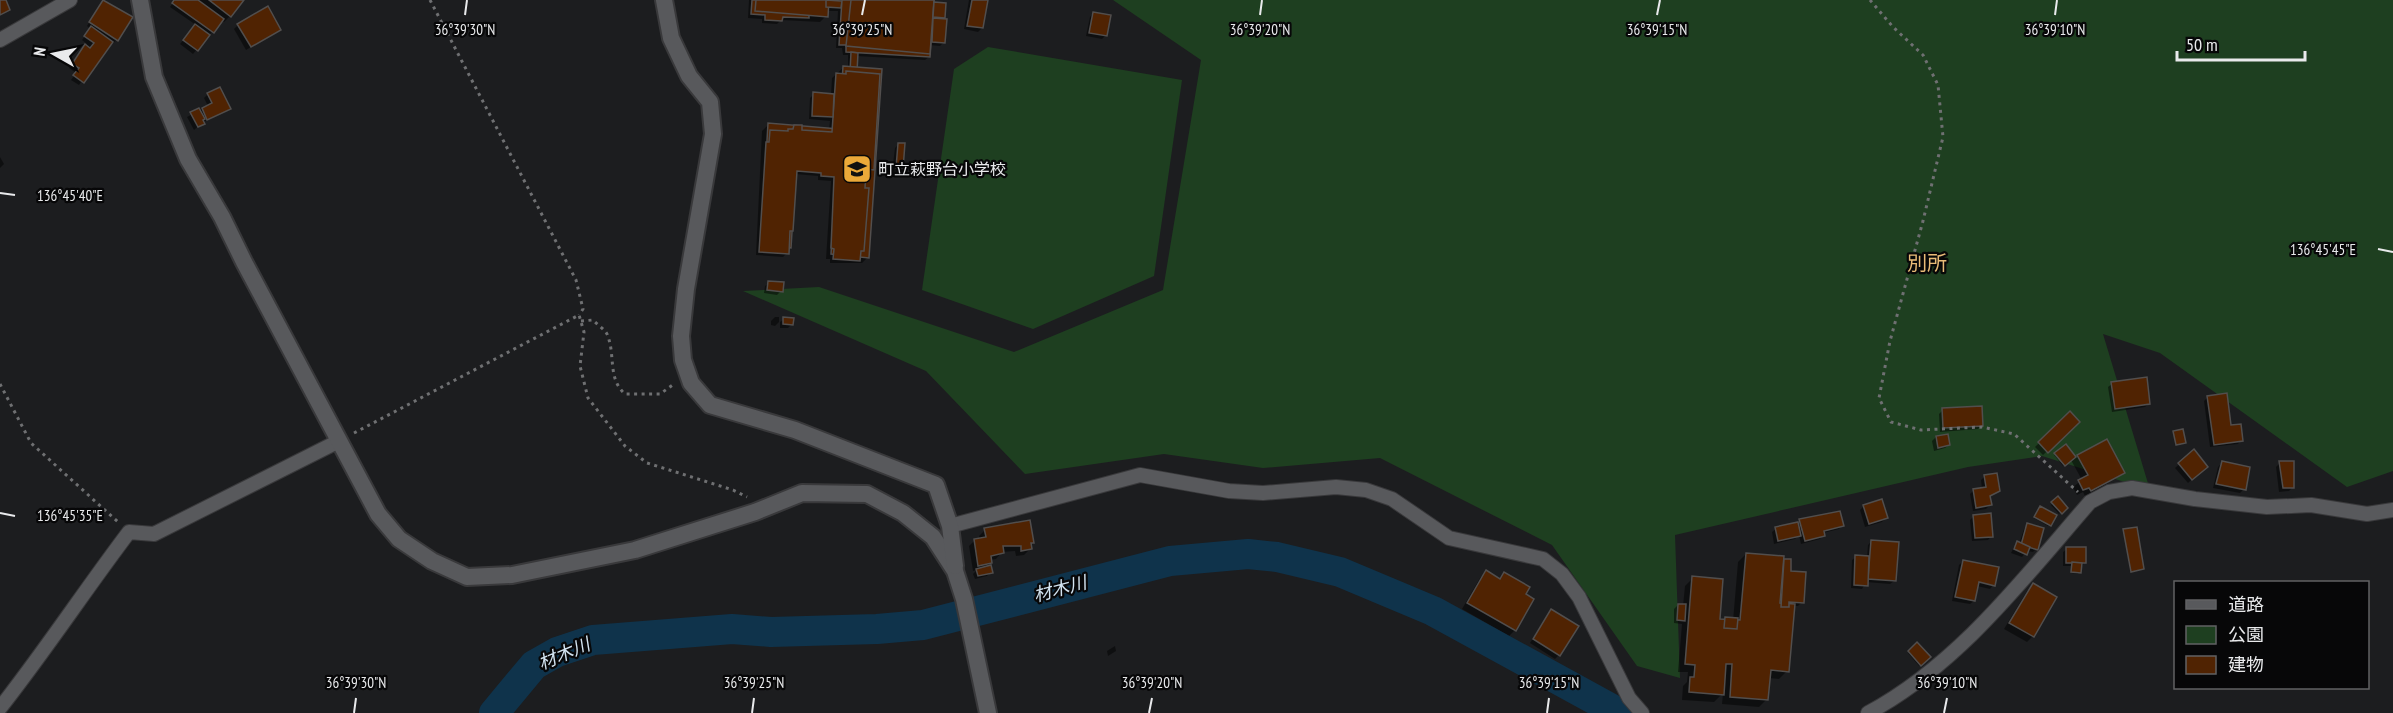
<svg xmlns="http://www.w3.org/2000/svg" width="2393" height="713" font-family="'PT Sans Narrow','Noto Sans JP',sans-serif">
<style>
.green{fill:#1e3f20}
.shadow{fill:#0007}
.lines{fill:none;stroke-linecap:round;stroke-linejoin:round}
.river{stroke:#0f334b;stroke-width:30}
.building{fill:#502302;stroke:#514e4d;stroke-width:1.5}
.minor-casing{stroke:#39393b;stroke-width:16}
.tertiary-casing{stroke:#39393b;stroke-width:20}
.path{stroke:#6f7072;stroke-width:3;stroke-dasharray:3 4.5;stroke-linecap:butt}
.minor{stroke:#58595c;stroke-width:14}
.tertiary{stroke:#58595c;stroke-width:16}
.ticks{fill:none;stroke:#e9eaec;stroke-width:2}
.labels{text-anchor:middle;stroke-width:4.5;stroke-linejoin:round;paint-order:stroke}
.poi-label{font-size:16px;fill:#e9eaec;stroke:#070708;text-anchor:start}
.water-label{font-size:18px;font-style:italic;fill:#d3e4f1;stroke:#070708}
.quarter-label{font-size:20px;fill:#e8bb77;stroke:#070708}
.ticks-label{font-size:15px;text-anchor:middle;fill:#e9eaec;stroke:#070708;stroke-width:4.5;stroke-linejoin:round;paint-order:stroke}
</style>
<rect width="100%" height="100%" fill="#1c1d1f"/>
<g class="green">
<path d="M1113 0H2393V471L2347 487 2160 353 2103 334 2150 490 2042 456 1968 467 1675 535 1680 678 1637 666 1552 545 1380 458 1263 468 1164 454 1025 474 926 371 743 291 819 287 1014 352 1163 290 1201 60Z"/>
<path d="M988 47 1182 80 1154 276 1033 329 922 290 954 69Z"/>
</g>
<g class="shadow">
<path d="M175 0H242L230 16 224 22 222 20 193 54 180 44 196 25 170 7Z"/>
<path d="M749 0 839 2V0H932V6L934 4H945L944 42 940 46 929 45V57L925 60 856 56 868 257 862 263H830V259H826L831 181 818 180V176L795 174 787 253 783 257 756 255 762 131 768 125 829 130 830 121 809 119 810 98 814 94 831 95 832 78 843 68H848V55H843L842 48H836L838 11H827L826 16 820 22 781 20 777 24 762 23V19L748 18Z"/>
<path d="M969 0H987L982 28 978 32 964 29Z"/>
<path d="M100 5 117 40 113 43 111 42 79 85 71 80 76 73 69 68 87 44 82 40 91 29 87 26Z"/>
<path d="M1093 13 1106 35 1102 39 1086 36 1090 17Z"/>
<path d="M238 25 279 30 246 50 234 29Z"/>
<path d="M208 94 229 109 202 123 194 130 187 117 208 106 204 98Z"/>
<path d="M898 145 902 169 898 172H892L895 148Z"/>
<path d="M0 157 4 164 0 168Z"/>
<path d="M769 283 781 291 777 295 764 293 765 286Z"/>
<path d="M775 317H779V322L775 326 771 325V321Z"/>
<path d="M784 319 791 325 788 328H780V322Z"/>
<path d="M2112 384 2149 404 2145 407 2112 412 2108 387Z"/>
<path d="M2208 397 2241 440 2238 444 2210 447 2204 401Z"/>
<path d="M1943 410 1981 426 1978 429 1940 432 1939 414Z"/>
<path d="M2070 413 2078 422 2043 455 2035 447Z"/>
<path d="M2174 433 2184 442 2183 444 2175 446Z"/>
<path d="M1936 437 1949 445 1945 448 1934 451 1932 441Z"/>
<path d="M2066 446 2075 458 2078 456 2123 473 2117 478 2085 496 2083 492 2077 495 2073 487 2082 480 2071 460 2063 466 2054 455Z"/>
<path d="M2193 452 2202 470 2188 483 2175 468Z"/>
<path d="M2222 463 2244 489 2240 493 2213 488 2218 467Z"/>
<path d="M2280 463 2293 487 2289 491 2279 492 2276 467Z"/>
<path d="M1984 477 1998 491 1989 497 1990 505 1986 509 1973 511 1970 494 1974 490 1982 489 1981 480Z"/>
<path d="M2058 498 2066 507 2059 514 2051 505Z"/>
<path d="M1864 506 1886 518 1882 522 1865 527 1860 510Z"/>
<path d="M2039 509 2050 525 2048 526 2034 518Z"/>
<path d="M1819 515 1820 518 1842 525 1839 529 1823 533 1820 539 1801 544 1799 535 1795 539 1774 544 1772 532 1776 529 1796 524 1799 520Z"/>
<path d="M1974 516 1991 536 1988 540 1972 541 1970 520Z"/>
<path d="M2027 525 2036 549 2033 552 2027 551 2022 557 2011 553 2014 547 2019 544 2024 529Z"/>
<path d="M985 530 1032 542 1029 545 1030 549 1024 555 1016 556 1015 551 1002 552 996 559 990 560 991 563 985 568 991 572 987 576 975 579 973 574 977 570 973 571 969 546 975 540H980L979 536Z"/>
<path d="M2124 530 2142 569 2141 570 2130 572Z"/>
<path d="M1872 541 1894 581 1890 584 1866 582 1862 589 1851 588 1852 560 1856 557H1867L1868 545Z"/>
<path d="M2067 549 2084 563 2078 574 2071 573V566H2063V552Z"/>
<path d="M1746 554 1782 564 1785 561 1802 602 1798 606H1793L1787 671 1779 679 1769 678 1767 699 1759 707 1722 704 1723 693 1714 702 1682 700 1683 686 1687 682 1688 672H1678L1682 624 1674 623V609L1678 605 1683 606 1685 586 1693 578 1718 620 1733 621 1738 562Z"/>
<path d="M1963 561 1993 585 1990 589 1977 586 1974 601 1970 604 1952 601 1959 565Z"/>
<path d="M1486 572 1499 579 1504 574 1515 630 1509 636 1462 609 1480 578Z"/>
<path d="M2033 585 2055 598 2032 637 2027 642 2004 629 2027 591Z"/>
<path d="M1548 614 1559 655 1555 659 1530 643Z"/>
<path d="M1917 644 1929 657 1919 666 1908 653Z"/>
<path d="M1115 646 1116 651 1108 656 1107 651Z"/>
</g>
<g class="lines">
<path class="river" d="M494 713 534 665 557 652 593 640 732 629 771 632 877 629 923 625 1170 561 1248 554 1277 557 1340 572 1433 611 1619 713"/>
</g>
<g class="building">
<path d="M0 0H6L10 10 0 15Z"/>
<path d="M103 0 133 17 118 41 89 22Z"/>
<path d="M174 0H198L224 19 214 33 172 3Z"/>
<path d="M209 0H244L231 17Z"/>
<path d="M752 0H826L825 14 809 13V18L783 17 782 21 765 20V15L751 14Z"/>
<path d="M756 0H829L828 17 755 11Z"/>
<path d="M826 0 842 1 841 8 826 7Z"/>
<path d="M842 0H934L930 57 846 52V45H839Z"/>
<path d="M851 0H934L930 54 846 46Z"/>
<path d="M972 0H988L983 28 967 26Z"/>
<path d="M934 2 946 3 945 18 933 17Z"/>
<path d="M268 6 281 30 251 47 237 24Z"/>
<path d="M1093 12 1111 15 1107 36 1089 33Z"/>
<path d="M933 18 947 19 945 43 932 42Z"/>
<path d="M195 24 210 35 198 51 183 40Z"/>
<path d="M91 26 113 42 84 83 73 75 79 68 72 64 85 44 90 48 94 43 84 36Z"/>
<path d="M851 52 858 53 857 72H850Z"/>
<path d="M843 66 882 69 869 258 831 254 836 171 796 168 791 248 761 245 768 123 839 129Z"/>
<path d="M846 71 880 74 874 170 866 169 865 188H869L864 251H861L860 261 833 259 834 249 831 248 834 177 821 176V173L797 171 793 231H790L789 254 759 252 766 142H769L770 130 788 131V129H793L794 125H802V130L832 132 836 73 846 74Z"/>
<path d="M220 87 231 109 207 120 202 108 212 103 207 93Z"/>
<path d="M813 92 834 94 833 117 812 116Z"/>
<path d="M199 108 205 119 203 120 205 124 198 127 190 112Z"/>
<path d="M898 143H905L903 169 896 168Z"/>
<path d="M768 281 784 282 783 292 767 290Z"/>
<path d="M783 317 794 318 793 325 783 324Z"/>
<path d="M2147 377 2150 404 2115 409 2111 382Z"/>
<path d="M2227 393 2231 425 2241 424 2243 441 2214 445 2207 396Z"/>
<path d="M1982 406 1983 426 1943 428 1942 408Z"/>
<path d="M2070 411 2080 422 2048 453 2038 442Z"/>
<path d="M2183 429 2186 443 2176 445 2173 431Z"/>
<path d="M1948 434 1950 445 1938 448 1936 436Z"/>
<path d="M2107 439 2125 473 2091 491 2089 488 2083 490 2078 480 2088 475 2077 455Z"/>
<path d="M2066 444 2076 457 2065 466 2054 453Z"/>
<path d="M2194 449 2208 467 2192 480 2178 463Z"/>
<path d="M2222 461 2250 467 2246 490 2216 484Z"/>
<path d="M2279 461H2294V488H2283Z"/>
<path d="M1997 473 2000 491 1990 496 1992 505 1976 508 1973 489 1986 487 1984 475Z"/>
<path d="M2058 496 2068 508 2062 514 2051 502Z"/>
<path d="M1882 499 1888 518 1869 524 1863 505Z"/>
<path d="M2040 506 2057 515 2051 526 2034 517Z"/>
<path d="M1840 511 1844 526 1824 531 1825 536 1805 541 1799 519Z"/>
<path d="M1991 513 1993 537 1975 538 1973 515Z"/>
<path d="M1030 520 1034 543H1031L1032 549 1021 551V546H1003L1004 553 991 556 992 563 978 566 974 539 986 537 984 528Z"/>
<path d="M1798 522 1801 536 1778 541 1775 527Z"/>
<path d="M2027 523 2044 528 2038 550 2021 545Z"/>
<path d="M2137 527 2144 569 2131 572 2123 529Z"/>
<path d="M1871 540 1899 542 1896 581 1868 579Z"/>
<path d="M2017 541 2030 547 2027 555 2014 549Z"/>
<rect x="2066" y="547" width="20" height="16"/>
<path d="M1746 553 1784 556 1780 603 1795 604 1789 672 1771 670 1768 700 1730 697 1732 664H1726L1724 695 1689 692 1690 677H1694L1695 665 1685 664 1692 576 1723 579 1720 619 1740 620Z"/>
<path d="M1855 555 1869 556 1868 586 1854 585Z"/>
<path d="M1784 559H1791V571L1806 572 1804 603 1789 602V607H1781Z"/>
<path d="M1963 560 1999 567 1995 586 1979 582 1975 601 1955 597Z"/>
<path d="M2072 562 2082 563 2081 573 2071 572Z"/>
<path d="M991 565 993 573 978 576 976 569Z"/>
<path d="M1486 570 1500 579 1504 572 1530 587 1526 594 1534 599 1516 631 1467 603Z"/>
<path d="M2033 583 2057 597 2034 637 2009 623Z"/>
<path d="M1678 604H1686L1685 621 1677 620Z"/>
<path d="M1551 609 1579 626 1560 656 1533 639Z"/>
<path d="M1725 617 1738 618 1737 629 1724 628Z"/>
<path d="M1917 642 1931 657 1921 666 1908 651Z"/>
</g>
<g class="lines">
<g class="minor-casing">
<g id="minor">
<path d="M0 40 70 0"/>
<path d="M950 526 1140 475 1229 491 1263 493 1336 487 1366 490 1392 499 1449 538 1543 559 1562 574 1579 597 1629 698 1642 713"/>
<path d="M0 708C45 651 85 590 129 532L154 534 339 441"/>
<path d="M1868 713C1959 664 2023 579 2090 502L2109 492 2132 488 2195 499 2267 507 2311 505 2367 514 2393 510"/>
</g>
</g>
<g class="tertiary-casing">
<g id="tertiary">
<path d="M140 0 154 77 188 159 222 217 244 262 378 514 399 539 432 561 467 577 512 575 635 550 755 512 802 493 867 494 903 513 933 537 955 571 964 599 988 713"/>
<path d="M664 0 671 38 689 76 710 102 713 134 686 289 681 336 683 360 691 383 710 405 795 430 936 485 950 526 955 566"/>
</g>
</g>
<g class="path">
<path d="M430 0 576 280 583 309 579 315"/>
<path d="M1870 0 1893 27 1923 55 1938 85 1943 137 1923 221 1890 341 1879 398 1891 422 1921 430 1982 427 2014 434 2078 492"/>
<path d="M581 321 593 320C598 325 604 329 607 334 616 355 607 378 625 394H660L674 384"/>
<path d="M0 384 31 443 118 522"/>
<path d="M354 433 579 315 584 332 580 366 588 398 625 446 647 463 733 490 747 497"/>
</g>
<use href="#minor" class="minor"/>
<use href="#tertiary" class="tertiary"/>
</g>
<path class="ticks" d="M465 15 467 0M862 15 865 0M1260 15 1262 0M1657 15 1660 0M2055 15 2057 0M0 193 15 195M2378 249 2393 252M0 513 15 516M354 713 356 698M752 713 754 698M1149 713 1152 698M1547 713 1549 698M1944 713 1947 698"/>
<defs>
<g id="school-square" transform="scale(1.5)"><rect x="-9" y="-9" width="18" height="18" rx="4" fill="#eba939" stroke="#070708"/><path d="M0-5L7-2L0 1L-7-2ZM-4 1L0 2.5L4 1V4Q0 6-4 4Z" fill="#111"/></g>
</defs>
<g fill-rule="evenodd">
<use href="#school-square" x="857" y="169"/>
</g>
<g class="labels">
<g class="poi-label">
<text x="878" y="175">町立萩野台小学校</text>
</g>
<g class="water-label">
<text transform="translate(1060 589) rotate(-15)" y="6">材木川</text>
<text transform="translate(564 654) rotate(-23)" y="6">材木川</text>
</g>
<g class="quarter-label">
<text x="1927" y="270">別所</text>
</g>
</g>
<g class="ticks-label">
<text x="465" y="35">36°39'30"N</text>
<text x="862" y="35">36°39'25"N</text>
<text x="1260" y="35">36°39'20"N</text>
<text x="2055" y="35">36°39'10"N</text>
<text x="1657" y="35">36°39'15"N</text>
<text x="70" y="201">136°45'40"E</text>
<text x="2323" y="255">136°45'45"E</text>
<text x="70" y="521">136°45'35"E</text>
<text x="356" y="688">36°39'30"N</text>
<text x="754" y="688">36°39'25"N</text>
<text x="1152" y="688">36°39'20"N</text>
<text x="1549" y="688">36°39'15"N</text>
<text x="1947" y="688">36°39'10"N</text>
</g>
<rect x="2174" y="581" width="195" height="108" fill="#070708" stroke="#616263" stroke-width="1.5"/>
<rect x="2186" y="600" width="30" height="9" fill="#58595c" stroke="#616263" stroke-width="1.5"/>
<text x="2228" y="611" font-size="18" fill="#e9eaec">道路</text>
<rect x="2186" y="626" width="30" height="18" fill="#1e3f20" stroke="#616263" stroke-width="1.5"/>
<text x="2228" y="641" font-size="18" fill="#e9eaec">公園</text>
<rect x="2186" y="656" width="30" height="18" fill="#502302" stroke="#616263" stroke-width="1.5"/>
<text x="2228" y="671" font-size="18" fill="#e9eaec">建物</text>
<g transform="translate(54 54) rotate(279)" stroke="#070708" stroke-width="4.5" paint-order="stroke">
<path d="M0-4.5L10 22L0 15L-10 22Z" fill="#e9eaec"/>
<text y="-9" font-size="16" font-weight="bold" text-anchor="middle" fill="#e9eaec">N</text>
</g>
<path d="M2177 51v9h128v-9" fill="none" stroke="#e9eaec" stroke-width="3"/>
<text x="2186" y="51" font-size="18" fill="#e9eaec" stroke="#070708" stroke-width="4.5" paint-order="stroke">50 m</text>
</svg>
